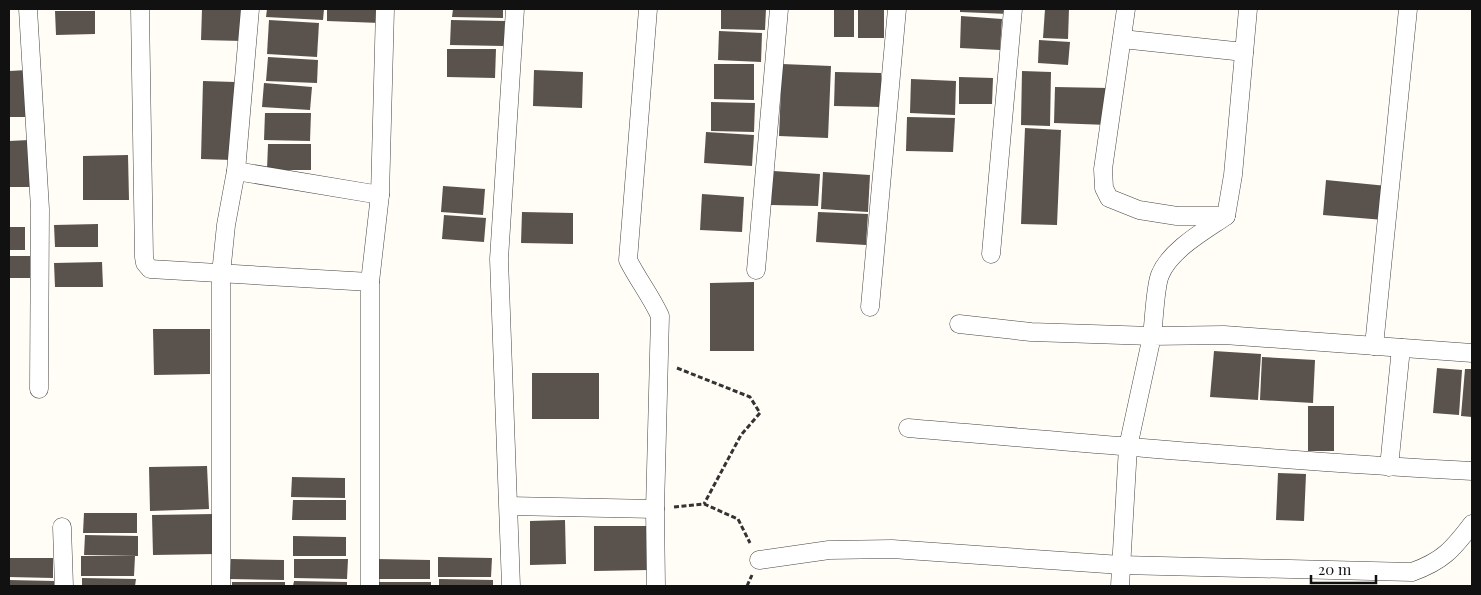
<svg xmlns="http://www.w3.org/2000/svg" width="1481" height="595" font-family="'Playfair Display',serif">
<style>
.building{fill:#5a524d}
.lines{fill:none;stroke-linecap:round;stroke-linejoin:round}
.street-casing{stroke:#444;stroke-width:19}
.path{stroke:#333;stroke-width:3;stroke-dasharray:5 2.5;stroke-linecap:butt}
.street{stroke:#fff;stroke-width:18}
</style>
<rect width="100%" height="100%" fill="#fffdf5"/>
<g class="building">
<path d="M202 9H244L243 41 201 40Z"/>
<path d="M267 9H324L323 20 266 17Z"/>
<path d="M327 9H380V23L327 21Z"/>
<path d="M453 9H503V18L452 17Z"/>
<path d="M721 9H766L765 30 721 29Z"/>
<rect x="834" y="9" width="20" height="28"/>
<rect x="858" y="9" width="26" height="29"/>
<path d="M960 9H1008V14L960 12Z"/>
<path d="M1045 9H1069L1068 39 1043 38Z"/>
<path d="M55 11H95V34L56 35Z"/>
<path d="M961 16 1002 19 1000 50 960 48Z"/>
<path d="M269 20 319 23 317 57 267 54Z"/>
<path d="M451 20 505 21 504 46 450 45Z"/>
<path d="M719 31 762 33 761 62 718 60Z"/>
<path d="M1039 40 1070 42 1068 65 1038 63Z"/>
<path d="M447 49H496L495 78 447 77Z"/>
<path d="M268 57 318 60 317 83 266 81Z"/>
<path d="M714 64H754V100L714 99Z"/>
<path d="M782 64 831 66 828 138 779 136Z"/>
<path d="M28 70 29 117H9V71Z"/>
<path d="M534 70 583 72 582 108 533 106Z"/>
<path d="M1022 71 1051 72 1050 126 1021 125Z"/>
<path d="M835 72 881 73V107L834 106Z"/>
<path d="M959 77 993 78 992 104H959Z"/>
<path d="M911 79 956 81 955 115 910 113Z"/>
<path d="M203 81 235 82 232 160 201 159Z"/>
<path d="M264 83 312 87 310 110 262 107Z"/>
<path d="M1055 87 1109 88 1108 125 1054 123Z"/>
<path d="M711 102 755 103 754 132 711 131Z"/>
<path d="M265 113H311L310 141 264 140Z"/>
<path d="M907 117 955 118 953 152 906 151Z"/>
<path d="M1025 128 1061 130 1057 225 1021 224Z"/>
<path d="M706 132 754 135 752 166 704 163Z"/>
<path d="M29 140 30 187H9V141Z"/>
<path d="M268 144H311V170H267Z"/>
<path d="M128 155 129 200H83V156Z"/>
<path d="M773 171 820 174 818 206 771 205Z"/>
<path d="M823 172 870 175 868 212 821 209Z"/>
<path d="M1326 180 1387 186 1384 220 1323 215Z"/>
<path d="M443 186 485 189 483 215 441 212Z"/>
<path d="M702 194 744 197 742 232 700 230Z"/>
<path d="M522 212 573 213V244L521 243Z"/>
<path d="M818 212 868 214 866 245 816 242Z"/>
<path d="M444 215 486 218 484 242 442 239Z"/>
<path d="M98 224V247H55L54 225Z"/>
<rect x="9" y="227" width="16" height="23"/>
<rect x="9" y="256" width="21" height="22"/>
<path d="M102 262 103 287H55L54 263Z"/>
<path d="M754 282V351H710V283Z"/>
<path d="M153 329H210V374L154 375Z"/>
<path d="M1214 351 1261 354 1258 400 1210 397Z"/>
<path d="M1262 357 1315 360 1313 403 1260 400Z"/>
<path d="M1437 368 1462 370 1459 415 1433 413Z"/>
<path d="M1465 369H1472V417L1461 416Z"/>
<rect x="532" y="373" width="67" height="46"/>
<rect x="1308" y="406" width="26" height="45"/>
<path d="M207 466 209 509 150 511 149 467Z"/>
<path d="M1278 473 1306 474 1304 521 1276 520Z"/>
<path d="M292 477 345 478V498L291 497Z"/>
<path d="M293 500H346V520H292Z"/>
<path d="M84 513H137V533H83Z"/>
<path d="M214 514 215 554 153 555 152 515Z"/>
<path d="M565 520 566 564 530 565V521Z"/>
<path d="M594 526H649V570L594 571Z"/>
<path d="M85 535 138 536V556L84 555Z"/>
<path d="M293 536 346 537V556H293Z"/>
<path d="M81 556H135L134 576H81Z"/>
<path d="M438 557 492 558 491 577H438Z"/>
<path d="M9 558H53V578L9 577Z"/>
<path d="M231 559 284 560V580L230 579Z"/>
<path d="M294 559H348L347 579 294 578Z"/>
<path d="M376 559 430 560V579H376Z"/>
<path d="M82 578 136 579 135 586H82Z"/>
<path d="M439 579 493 580V586H439Z"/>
<path d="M9 580 54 581V586H9Z"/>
<path d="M294 581 347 582V586H293Z"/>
<rect x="232" y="582" width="53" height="4"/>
<rect x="377" y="582" width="54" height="4"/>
</g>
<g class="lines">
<g class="street-casing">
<g id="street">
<path d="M28 9 40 209 39 389"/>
<path d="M140 9 144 257 145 263 150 269 370 282"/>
<path d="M250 9 236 171 380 195"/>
<path d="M648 9 628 260C638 280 651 296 660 316L655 509 656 586"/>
<path d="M1126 9 1103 169 1104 188 1109 198 1139 210 1177 216H1226"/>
<path d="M1122 39 1244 52"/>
<path d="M991 254 1013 9"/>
<path d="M756 270 779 9"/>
<path d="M870 307 897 9"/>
<path d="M959 324 1031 332 1152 336C1154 322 1155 287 1160 275 1170 250 1204 231 1226 216L1233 175 1248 9"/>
<path d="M1374 346 1408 9"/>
<path d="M908 428C1096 444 1284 461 1472 471"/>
<path d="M1389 467 1401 348"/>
<path d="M509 506 655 509"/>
<path d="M62 527 64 586"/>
<path d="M759 560 829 550 892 549 1121 565 1412 572C1443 561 1453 549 1472 524"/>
<path d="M221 586V274L226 225 236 171"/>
<path d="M370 586V282L380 195 385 9"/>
<path d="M511 586 499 259 515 9"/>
<path d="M1120 586 1128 447 1152 336 1224 335 1472 353"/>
</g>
</g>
<g class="path">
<path d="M677 368 750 397 760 413 741 435 704 504"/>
<path d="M674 507 704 504 738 519 750 543"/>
<path d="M747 586 752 575"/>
</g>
<use href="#street" class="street"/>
</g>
<rect width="1481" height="595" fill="none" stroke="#111111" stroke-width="20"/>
<path d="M1311 575v8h65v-8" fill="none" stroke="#111111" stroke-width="2.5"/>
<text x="1318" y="575" font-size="15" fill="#111111" stroke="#ffffff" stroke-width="4" paint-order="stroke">20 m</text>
</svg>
